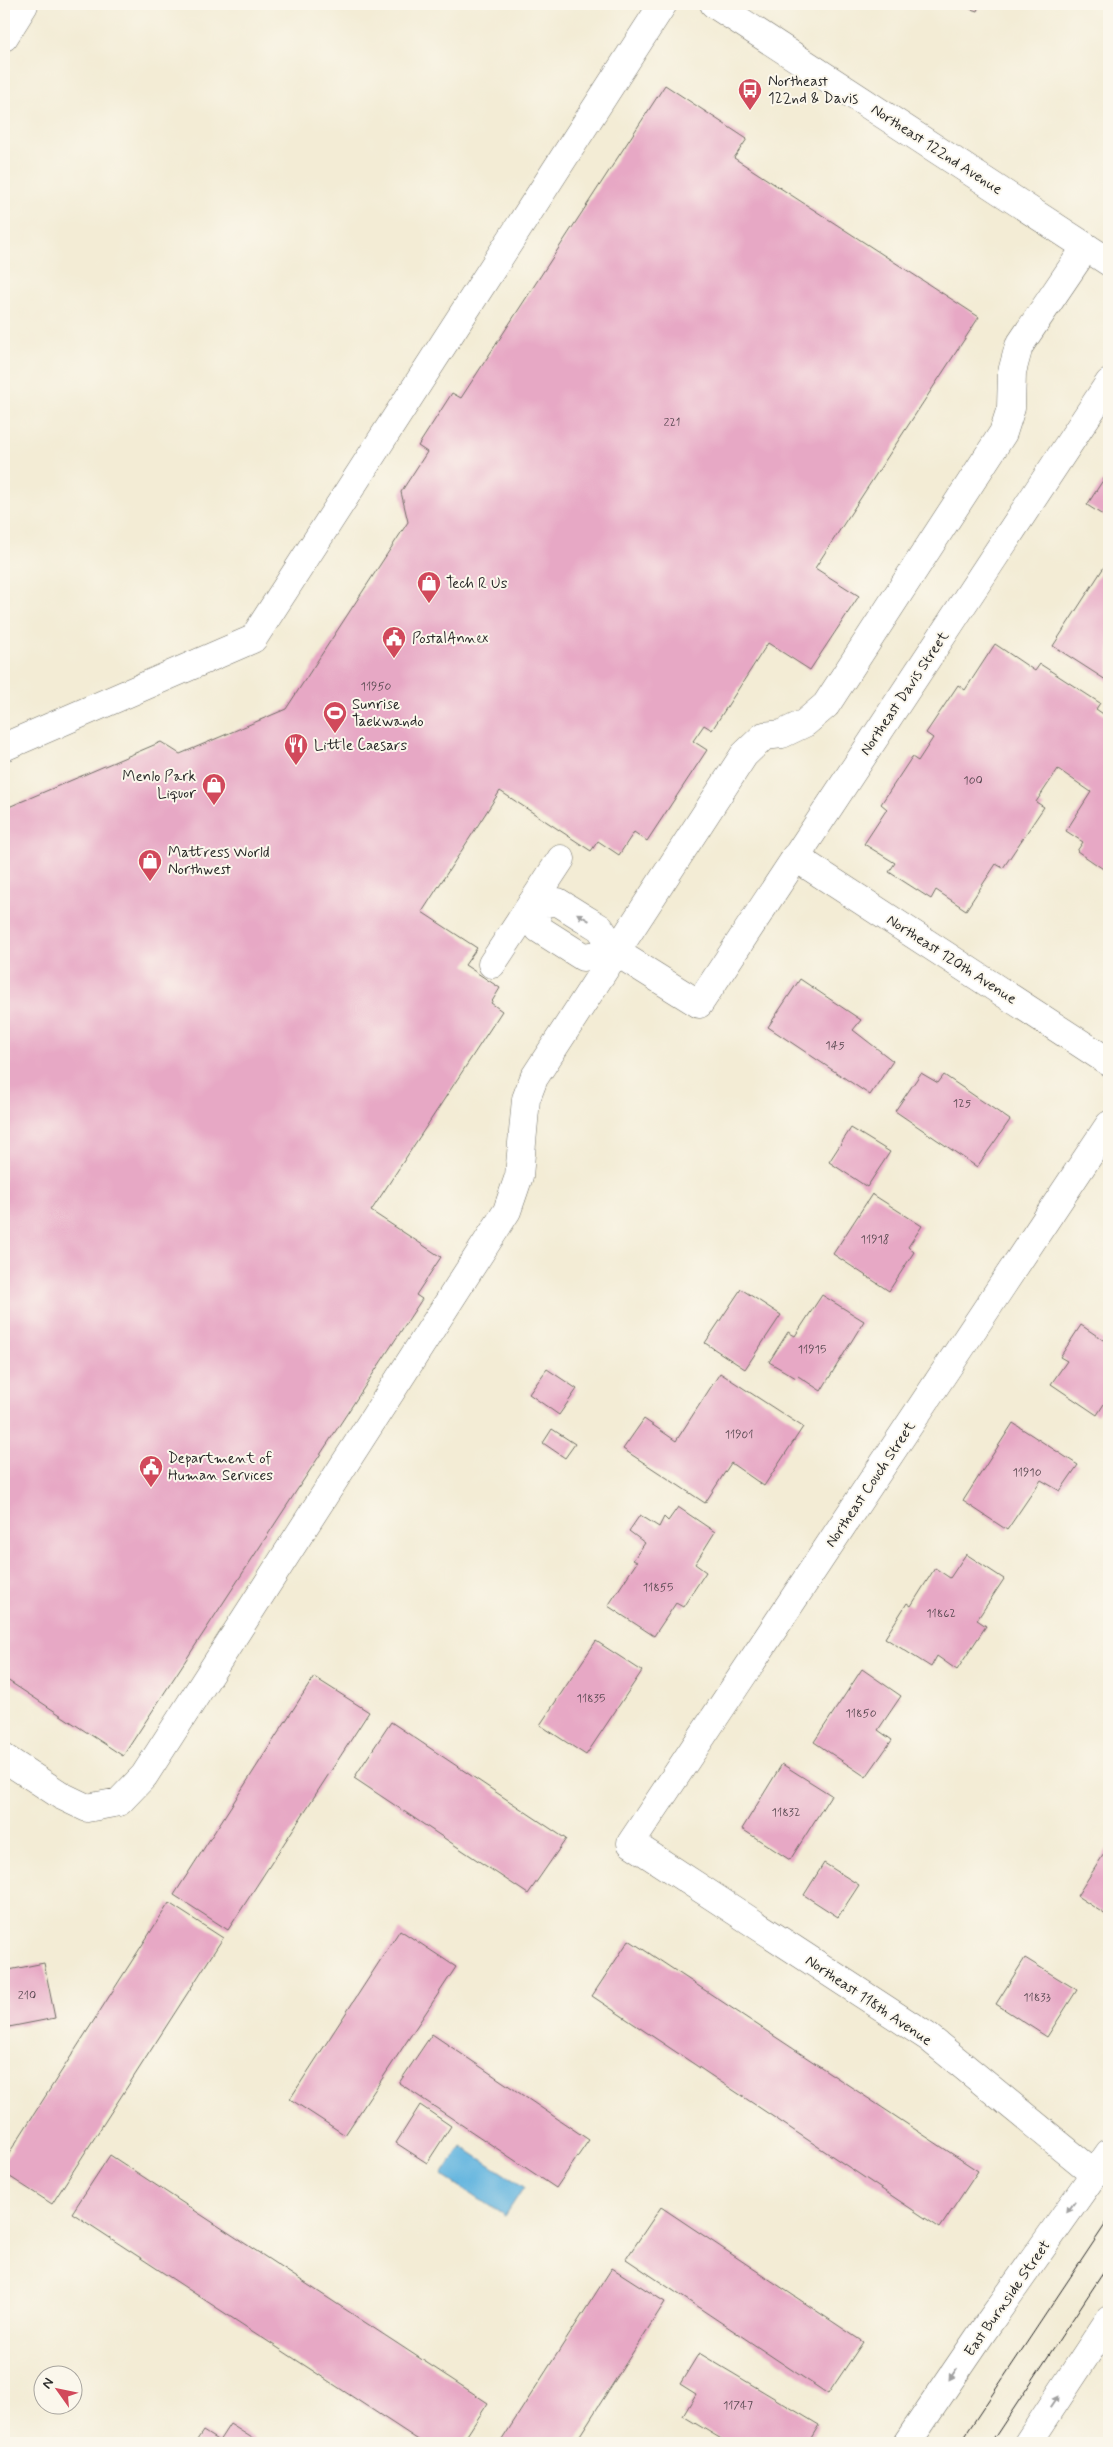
<svg xmlns="http://www.w3.org/2000/svg" width="1113" height="2447" font-family="Mynerve,sans-serif">
<style>
.water{fill:#64b5df;stroke:#487085}
.building{fill:#e7a8c5}
.lines{fill:none;stroke-linecap:round;stroke-linejoin:round}
.minor-casing{stroke:#716f66;stroke-width:29}
.major-casing{stroke:#716f66;stroke-width:29}
.minor{stroke:#fff;stroke-width:28}
.major{stroke:#fff;stroke-width:28}
.tram{stroke:#2b2b2b;stroke-width:1}
.oneway{fill:#a0a0a0}
.labels{text-anchor:middle;stroke-width:4;stroke-linejoin:round;paint-order:stroke}
.number-label{font-size:12px;fill:#5a4a52}
.poi-label{font-size:15px;fill:#2b2b2b;stroke:#fbf7ec;text-anchor:start}
.street-label{font-size:15px;fill:#2b2b2b;stroke:#fbf7ec}
</style>
<rect width="100%" height="100%" fill="#fbf7ec"/>
<filter id="ink" filterUnits="userSpaceOnUse"><feTurbulence type="fractalNoise" baseFrequency=".02" numOctaves="2"/><feDisplacementMap in="SourceGraphic" scale="10" xChannelSelector="R" yChannelSelector="G"/><feConvolveMatrix kernelMatrix="1 2 1 2 8 2 1 2 1" color-interpolation-filters="sRGB"/></filter>
<filter id="wash" filterUnits="userSpaceOnUse"><feTurbulence type="fractalNoise" baseFrequency=".0096" numOctaves="4" result="noise"/><feDisplacementMap in="SourceGraphic" scale="20" xChannelSelector="R" yChannelSelector="G"/><feGaussianBlur stdDeviation="1.12" result="paint"/><feColorMatrix in="noise" values="0 0 0 0 0 0 0 0 0 0 0 0 0 0 0 0 0 1.4 0 .05"/><feComposite in="paint" operator="in"/></filter>
<g filter="url(#wash)">
<rect width="100%" height="100%" fill="#f3ecd5"/>
<path class="water" d="M461 2146 524 2187 505 2216 442 2175Z"/>
<g id="blocks">
<g class="building">
<path d="M956 4H980L977 11Z"/>
<path d="M665 85 747 139 734 158 979 317 815 568 859 596 810 670 768 643 712 730 704 725 693 741 707 750 647 841 634 832 619 855 598 841 591 851 500 791 422 912 477 948 465 965 500 988 491 1003 502 1011 371 1211 441 1257 416 1295 422 1299 123 1756 4 1678V809L161 742 180 754 286 709 408 522 401 492 427 452 418 446 452 393 461 398Z"/>
<path d="M1109 471V519L1087 505Z"/>
<path d="M1106 564 1109 566V682L1053 646Z"/>
<path d="M995 644 1035 671 1040 664 1100 703 1096 709 1109 718V873L1077 851 1083 842 1066 831 1091 792 1058 769 1036 802 1044 807 1003 868 996 864 966 910 936 890 931 899 889 872 895 863 864 844 887 809 881 804 912 757 918 761 933 738 926 733 958 685 965 690Z"/>
<path d="M800 979 861 1020 853 1030 893 1061 870 1095 768 1027Z"/>
<path d="M921 1073 938 1083 944 1075 1010 1120 977 1167 895 1111Z"/>
<path d="M851 1128 890 1152 867 1187 829 1162Z"/>
<path d="M872 1194 922 1226 908 1247 914 1252 889 1291 833 1254Z"/>
<path d="M741 1289 781 1315 745 1369 705 1343Z"/>
<path d="M822 1295 864 1321 821 1391 798 1376 796 1378 769 1362 788 1332 795 1336Z"/>
<path d="M1081 1325 1109 1344V1396L1097 1415 1051 1384 1067 1361 1060 1357Z"/>
<path d="M547 1369 577 1389 559 1415 529 1394Z"/>
<path d="M720 1373 803 1427 764 1486 731 1463 705 1503 623 1449 644 1419 676 1441Z"/>
<path d="M1013 1423 1078 1465 1060 1491 1041 1480 1007 1530 963 1501Z"/>
<path d="M552 1429 575 1444 565 1458 543 1443Z"/>
<path d="M678 1507 715 1532 695 1564 706 1572 683 1607 676 1603 654 1636 608 1606 637 1562 633 1560 645 1543 629 1531 640 1515 659 1527 664 1517 668 1521Z"/>
<path d="M966 1554 1004 1579 977 1620 986 1626 957 1670 937 1656 931 1667 885 1638 907 1603 911 1606 935 1568 950 1578Z"/>
<path d="M596 1641 642 1671 586 1755 540 1725Z"/>
<path d="M862 1669 901 1696 878 1730 892 1740 866 1777 814 1742Z"/>
<path d="M314 1677 369 1712 228 1930 174 1895Z"/>
<path d="M391 1722 566 1839 528 1894 354 1778Z"/>
<path d="M782 1764 831 1795 790 1860 742 1829Z"/>
<path d="M1109 1846V1917L1077 1896Z"/>
<path d="M824 1863 859 1885 838 1917 804 1895Z"/>
<path d="M169 1903 223 1938 52 2204 4 2173V2161Z"/>
<path d="M400 1930 456 1967 345 2135 290 2099Z"/>
<path d="M629 1940 978 2171 940 2228 592 1996Z"/>
<path d="M1025 1958 1077 1990 1047 2037 996 2004Z"/>
<path d="M44 1963 55 2018 4 2028V1971Z"/>
<path d="M432 2034 589 2140 556 2188 399 2083Z"/>
<path d="M420 2105 451 2126 427 2163 396 2143Z"/>
<path d="M110 2155 488 2403 462 2443H423L72 2213Z"/>
<path d="M661 2207 863 2342 828 2394 626 2259Z"/>
<path d="M612 2268 665 2302 575 2443H500Z"/>
<path d="M699 2353 819 2425 808 2443H728L683 2416 696 2394 680 2384Z"/>
<path d="M230 2424 260 2443H195L203 2431 219 2441Z"/>
</g>
</g>
</g>
<g filter="url(#ink)">
<use href="#blocks" fill-opacity="0" stroke="#716f66" stroke-width="1"/>
<g class="lines">
<g class="minor-casing">
<g id="minor">
<path d="M4 37 24 5 23 4"/>
<path d="M4 747 253 639 663 4"/>
<path d="M795 857 1109 1062"/>
<path d="M616 952 583 957 539 929 532 903 558 902 582 917 600 928 616 952 699 1004 1109 383"/>
<path d="M492 964 561 859"/>
<path d="M4 1758 62 1796 87 1808 119 1802 144 1776 507 1211 519 1176 526 1099 534 1078 744 755 764 736 782 734 805 723 826 705 1003 433 1011 408 1012 372 1019 346 1086 247"/>
<path d="M1095 2174 928 2037 631 1843 1109 1125"/>
<path d="M907 2443 981 2334 1109 2153"/>
<path d="M1028 2443 1109 2320"/>
</g>
</g>
<g class="major-casing">
<path id="major" d="M714 4 1109 262"/>
</g>
<use href="#minor" class="minor"/>
<use href="#major" class="major"/>
<g class="tram">
<path d="M960 2443 1109 2219"/>
<path d="M991 2443 1109 2264"/>
</g>
</g>
<defs><path id="oneway-solid" d="M-6-.8H1V-3.2L6.5 0L1 3.2V.8H-6Z" transform="scale(1.25)"/></defs>
<g class="oneway">
<use href="#oneway-solid" transform="translate(583 917) rotate(-149)"/>
<use href="#oneway-solid" transform="translate(1071 2207) rotate(126)"/>
<use href="#oneway-solid" transform="translate(953 2374) rotate(124)"/>
<use href="#oneway-solid" transform="translate(1054 2402) rotate(-56)"/>
</g>
</g>
<defs>
<g id="bus-pin" transform="scale(1.25)"><path d="M0 17L-7.5 6A9.5 9.5 0 1 1 7.5 6Z" fill="#d1495b" stroke="#fbf7ec"/><path d="M-5-6H5V4H4V6H2V4H-2V6H-4V4H-5ZM-3.5-4V0h7V-4ZM-3.5 1.2v1.5H-2V1.2ZM2 1.2v1.5H3.5V1.2Z" fill="#fff"/></g>
<g id="shop-pin" transform="scale(1.25)"><path d="M0 17L-7.5 6A9.5 9.5 0 1 1 7.5 6Z" fill="#d1495b" stroke="#fbf7ec"/><path d="M-5-2.5h2.3a2.7 3.5 0 0 1 5.4 0H5L5.5 6h-11ZM-1.5-2.5h3a1.5 2.3 0 0 0-3 0Z" fill="#fff"/></g>
<g id="civic-pin" transform="scale(1.25)"><path d="M0 17L-7.5 6A9.5 9.5 0 1 1 7.5 6Z" fill="#d1495b" stroke="#fbf7ec"/><path d="M-.6-6.5H3V-4.5H.6V-3L4-1V1h2V6H-6V1h2V-1L-.6-3ZM-1.2 2.5V6h2.4V2.5Z" fill="#fff"/></g>
<g id="stadium-pin" transform="scale(1.25)"><path d="M0 17L-7.5 6A9.5 9.5 0 1 1 7.5 6Z" fill="#d1495b" stroke="#fbf7ec"/><path d="M0-5a6.5 5 0 1 0 0 10a6.5 5 0 1 0 0-10ZM-3.5-1.8h7v3.6h-7Z" fill="#fff"/></g>
<g id="restaurant-pin" transform="scale(1.25)"><path d="M0 17L-7.5 6A9.5 9.5 0 1 1 7.5 6Z" fill="#d1495b" stroke="#fbf7ec"/><path d="M-5-6h1v4h1v-4h1v4h1v-4h1v5L-1.5 .5V6h-2V.5L-5-1ZM5-6V6H3V1.5H1.5Q1.5-4 5-6Z" fill="#fff"/></g>
</defs>
<g fill-rule="evenodd">
<use href="#bus-pin" x="750" y="90"/>
<use href="#shop-pin" x="429" y="583"/>
<use href="#civic-pin" x="394" y="638"/>
<use href="#stadium-pin" x="335" y="713"/>
<use href="#restaurant-pin" x="296" y="745"/>
<use href="#shop-pin" x="214" y="785"/>
<use href="#shop-pin" x="150" y="861"/>
<use href="#civic-pin" x="151" y="1467"/>
</g>
<g class="labels">
<g class="number-label">
<text x="672" y="426">221</text>
<text x="376" y="690">11950</text>
<text x="973" y="784">100</text>
<text x="835" y="1049">145</text>
<text x="962" y="1107">125</text>
<text x="875" y="1243">11918</text>
<text x="812" y="1353">11915</text>
<text x="739" y="1438">11901</text>
<text x="1027" y="1476">11910</text>
<text x="658" y="1591">11855</text>
<text x="941" y="1617">11862</text>
<text x="591" y="1702">11835</text>
<text x="861" y="1717">11850</text>
<text x="786" y="1816">11832</text>
<text x="27" y="1999">210</text>
<text x="1037" y="2001">11833</text>
<text x="738" y="2409">11747</text>
</g>
<g class="poi-label">
<text x="768" y="86">Northeast<tspan x="768" dy="17">122nd &amp; Davis</tspan></text>
<text x="446" y="588">Tech R Us</text>
<text x="412" y="643">PostalAnnex</text>
<text x="352" y="709">Sunrise<tspan x="352" dy="17">Taekwando</tspan></text>
<text x="314" y="750">Little Caesars</text>
<text x="196" y="781" text-anchor="end">Menlo Park<tspan x="196" dy="17">Liquor</tspan></text>
<text x="168" y="857">Mattress World<tspan x="168" dy="17">Northwest</tspan></text>
<text x="168" y="1463">Department of<tspan x="168" dy="17">Human Services</tspan></text>
</g>
<g class="street-label">
<text transform="translate(937 149) rotate(33)" y="5">Northeast 122nd Avenue</text>
<text transform="translate(904 693) rotate(-56)" y="5">Northeast Davis Street</text>
<text transform="translate(952 959) rotate(33)" y="5">Northeast 120th Avenue</text>
<text transform="translate(870 1484) rotate(-56)" y="5">Northeast Couch Street</text>
<text transform="translate(869 2000) rotate(34)" y="5">Northeast 118th Avenue</text>
<text transform="translate(1007 2298) rotate(-55)" y="5">East Burnside Street</text>
</g>
</g>
<rect width="1113" height="2447" fill="none" stroke="#fbf7ec" stroke-width="20"/>
<g transform="translate(58 2390) rotate(303)"><circle r="24" fill="#fbf7ec" stroke="#a8a59f"/>
<path d="M0-4L9 19L0 12L-9 19Z" fill="#d1495b"/>
<text y="-8" font-size="14" font-weight="bold" text-anchor="middle" fill="#2b2b2b">N</text>
</g>
</svg>
